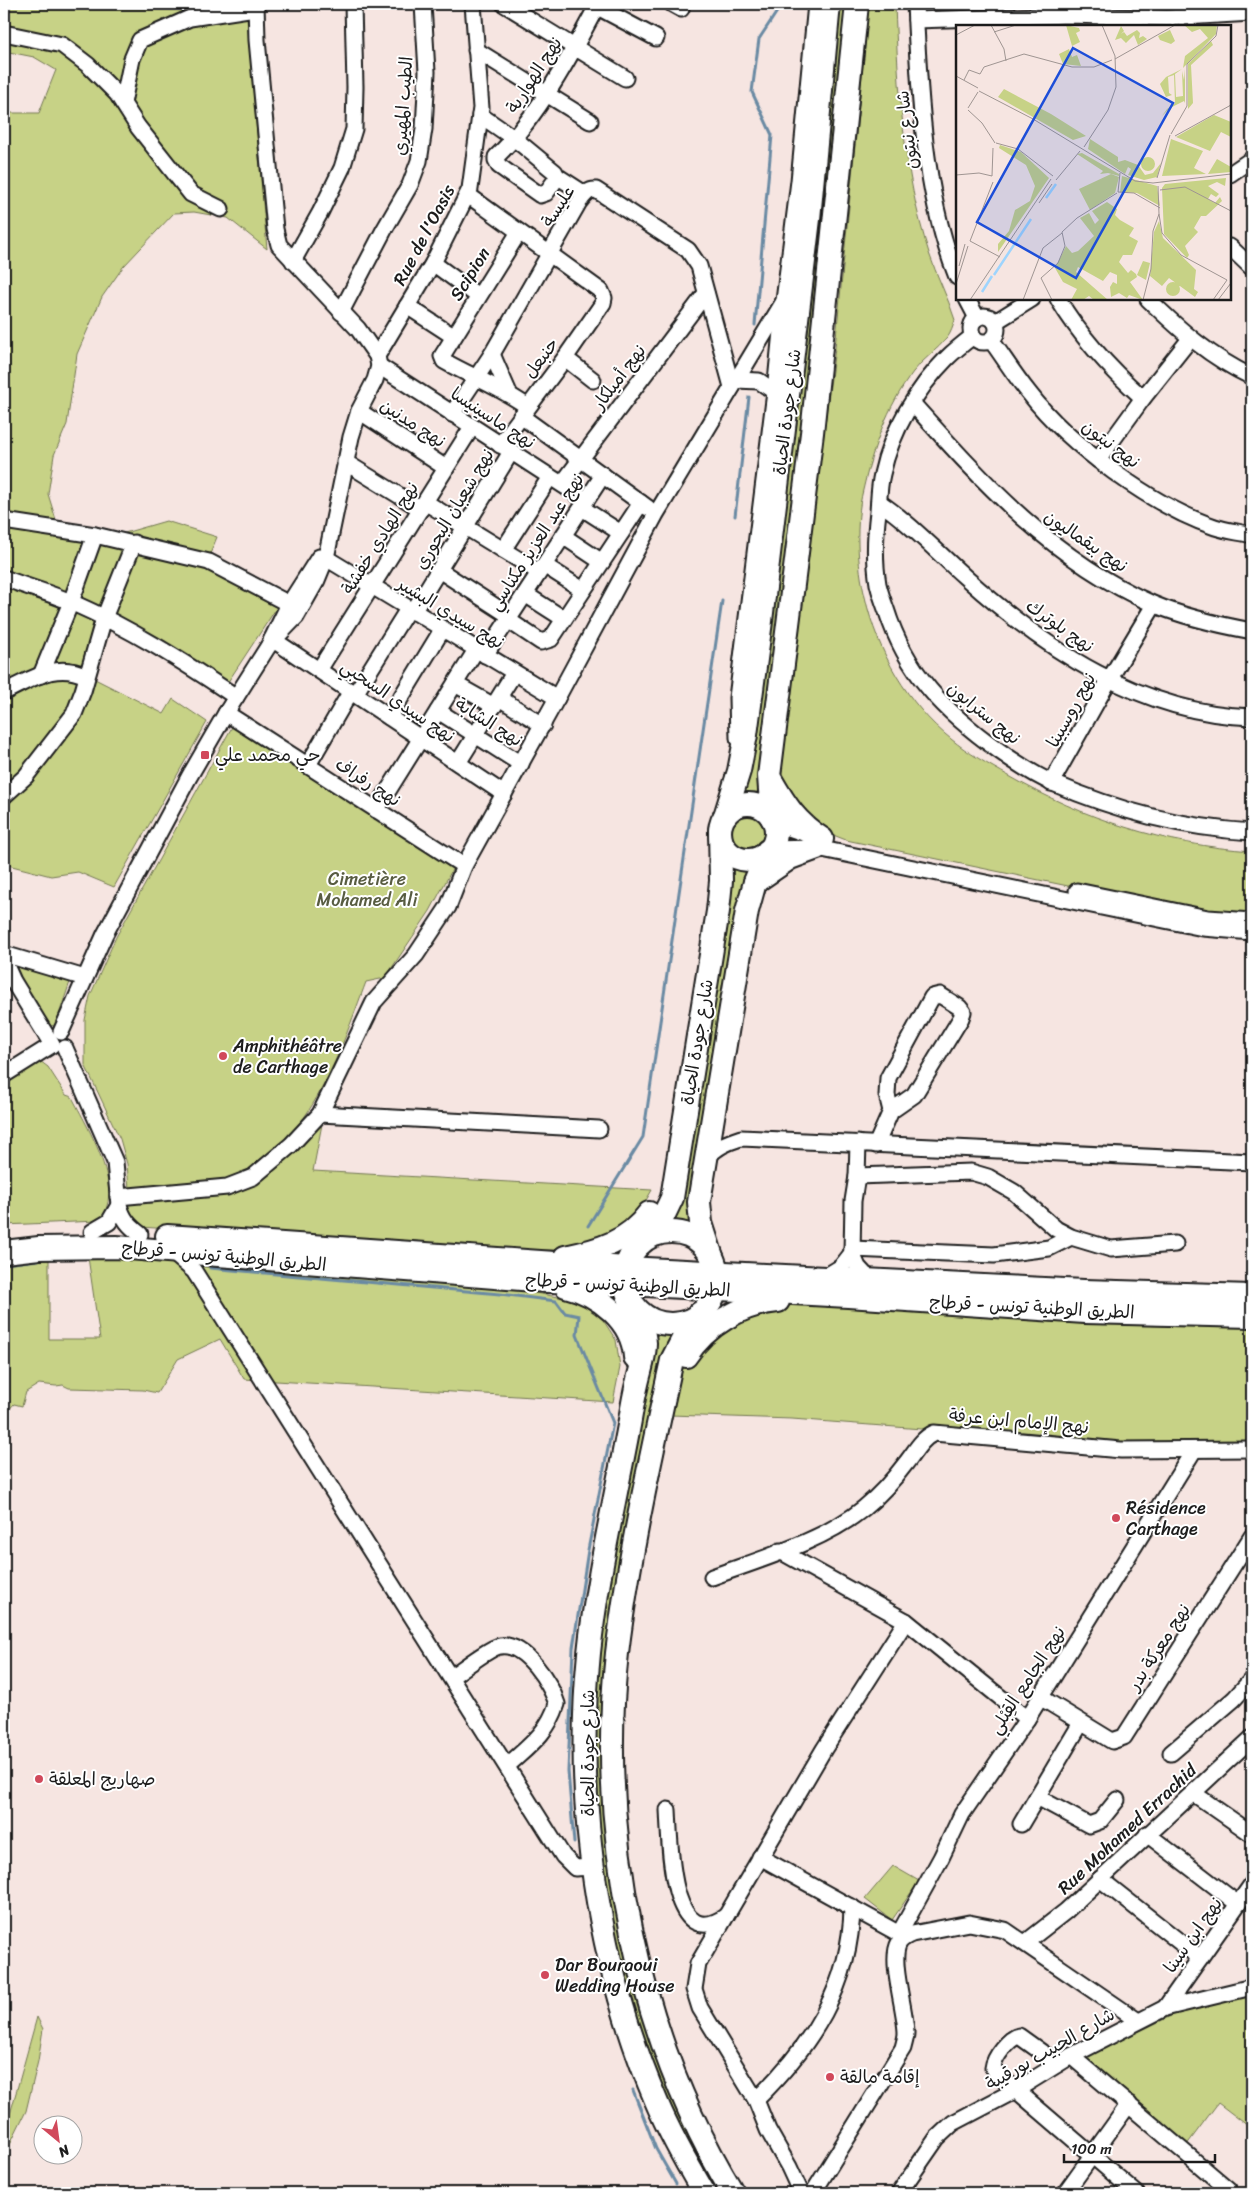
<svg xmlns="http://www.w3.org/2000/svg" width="1256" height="2197" font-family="Sriracha,'Playpen Sans Arabic',sans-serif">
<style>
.green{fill:#c7d286;stroke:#727751}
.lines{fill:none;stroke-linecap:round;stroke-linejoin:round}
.stream{stroke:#6a8aa3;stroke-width:3}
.minor-casing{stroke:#1c1c1c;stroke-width:19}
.highway-casing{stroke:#1c1c1c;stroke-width:26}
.minor{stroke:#fff;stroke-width:15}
.highway{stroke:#fff;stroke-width:22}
.poi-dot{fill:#d1495b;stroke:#fff;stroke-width:2}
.labels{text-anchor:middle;stroke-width:4;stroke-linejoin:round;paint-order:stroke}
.street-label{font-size:18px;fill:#1c1c1c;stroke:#fff}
.poi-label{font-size:18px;fill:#1c1c1c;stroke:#fff;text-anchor:start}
.park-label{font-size:18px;fill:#585c41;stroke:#fff}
.inset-river{fill:none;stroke:#9ed4fd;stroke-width:2.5}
.inset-road{fill:none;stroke:#9f9592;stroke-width:1}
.view{fill:#1d4ed8;fill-opacity:0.15;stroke:#1d4ed8;stroke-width:2.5}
.inset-edge{fill:none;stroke:#1c1c1c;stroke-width:2.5}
</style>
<rect width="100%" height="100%" fill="#f6e5e1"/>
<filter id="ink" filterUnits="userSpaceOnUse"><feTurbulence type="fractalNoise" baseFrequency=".02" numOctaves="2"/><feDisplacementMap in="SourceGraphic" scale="10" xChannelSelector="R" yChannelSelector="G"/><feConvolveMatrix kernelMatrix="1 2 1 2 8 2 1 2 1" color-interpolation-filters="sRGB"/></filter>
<g filter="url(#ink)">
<g class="green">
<path d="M4 4H248L246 7 267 249 228 218 194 212 174 213 123 267 102 297 77 354 67 424 54 455 48 494 57 523 121 534 166 521 217 537 208 559 285 595 224 688 108 619 89 676 164 714 173 699 207 722 114 887 78 872 51 876 8 865 4 871V113H39L56 70 34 57 4 51Z"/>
<path d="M832 4H847L815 345 760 792 738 791Z"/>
<path d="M869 4H895C898 87 903 172 929 253 936 275 948 297 955 320 953 326 951 333 947 338 937 350 923 359 913 372 887 407 873 447 863 490 855 523 857 565 865 597 877 651 908 705 951 739 968 753 989 765 1009 776 1084 819 1165 845 1252 851V920L1208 915 846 840 818 829 778 778 835 348Z"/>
<path d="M232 727 453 868 430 911 385 978 366 982C339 1054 308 1152 227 1179 218 1182 207 1182 197 1183 174 1185 152 1187 129 1189L127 1164 120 1139 85 1065V1020L90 996 116 937Z"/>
<circle cx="748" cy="832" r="21"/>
<path d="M728 867 739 871 751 872 695 1229 679 1225H663Z"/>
<path d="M14 965 70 982 55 1026 45 1025 9 970Z"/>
<path d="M40 1061 48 1067 66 1095 72 1097C87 1127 128 1192 98 1221L4 1225V1083Z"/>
<path d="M322 1124 313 1171 652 1190 641 1209 612 1234 564 1250H499L140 1227 131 1221 126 1204 228 1192Z"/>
<path d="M88 1257 500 1287 570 1299 585 1306 603 1320 616 1340 620 1367 613 1402 244 1379 220 1339 178 1359 157 1393 143 1390 69 1388 63 1385 56 1386 39 1384 26 1392 22 1406 14 1404 5 1414 4 1265 49 1259V1339H100Z"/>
<path d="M768 1304 850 1305 1252 1327V1442L1116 1444 792 1419 670 1415 677 1377 695 1347Z"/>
<path d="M651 1326 681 1329 607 1719 654 2034 728 2193H713L664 2100 627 1996 593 1822 596 1654Z"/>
<path d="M893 1866 919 1881 892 1920 865 1899Z"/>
<path d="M1252 1993V2129L1218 2103 1186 2146 1082 2059 1175 2014Z"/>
<path d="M37 2017 43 2029 38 2061 26 2111 4 2156V2136Z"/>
</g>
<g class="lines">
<g class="stream">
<path d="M755 325 772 135 752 92 759 39 782 4"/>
<path d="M735 516 749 397"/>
<path d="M588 1226 643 1137 722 601"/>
<path d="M4 1264 38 1260"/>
<path d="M210 1268 500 1294 556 1301 565 1313 579 1316 577 1335 613 1423 588 1550 573 1648 568 1771 574 1843"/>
<path d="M633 2090 656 2149 676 2184"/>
</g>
<g class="minor-casing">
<g id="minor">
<path d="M256 4 257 40 275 229 279 245 358 329 377 356 379 366 375 380 359 411 351 437 326 558 317 580 296 617 269 645"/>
<path d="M504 4 625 78"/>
<path d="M592 4 656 38"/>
<path d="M672 4 681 9"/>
<path d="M915 4C919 93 924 195 957 277"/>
<path d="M916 20 1070 15 1167 18 1252 13"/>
<path d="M4 33 62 45 88 65 117 94 138 127 191 194 221 209"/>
<path d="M476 50 590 121"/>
<path d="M123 103 132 59 140 40 190 18 255 8"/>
<path d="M480 115 515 139 555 172 557 178 546 193 540 195 499 166 496 160V157C538 117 571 55 598 4"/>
<path d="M1230 174 1252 159"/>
<path d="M557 176 585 194"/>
<path d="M468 195 601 291 604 298 603 303 565 358 500 445"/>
<path d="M519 232 442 356 444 361C472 377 502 388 528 407"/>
<path d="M1230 247 1252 268"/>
<path d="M293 261 320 213 342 168 354 129 355 87 353 4"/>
<path d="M433 263 478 296"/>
<path d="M967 299 977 318"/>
<path d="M1058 299C1080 336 1111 370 1143 398"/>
<path d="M1148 299C1181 331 1210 357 1252 377"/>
<path d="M407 306 453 336"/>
<path d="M341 312 384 230 410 185 419 161 424 129 427 72 423 4"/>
<circle cx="984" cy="329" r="13"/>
<path d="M995 322 1032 299"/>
<path d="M973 336C964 343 955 350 947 358 917 388 891 432 882 474 879 486 879 499 878 512 875 536 874 560 878 584 880 592 883 601 886 609 906 673 945 712 998 750 1015 762 1034 775 1053 783 1117 811 1183 828 1252 832"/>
<path d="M991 340C1004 358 1015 376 1029 393 1069 445 1152 506 1215 527 1227 531 1240 532 1252 535"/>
<path d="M492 354 509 393"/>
<path d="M377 356 433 263 470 189 481 108 473 4"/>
<path d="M565 358 593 380"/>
<path d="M379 366 586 500"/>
<path d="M736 380 759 381 775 392"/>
<path d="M913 404C984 483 1053 560 1153 604 1184 617 1220 625 1252 631"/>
<path d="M359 411 446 468"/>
<path d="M452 414 492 354 579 202C584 196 588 189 596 190L688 250 699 266 732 387"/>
<path d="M521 416 648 508"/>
<path d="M1098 460 1143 398 1190 339"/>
<path d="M345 462 421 509"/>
<path d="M562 484 706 293"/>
<path d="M425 502 539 572"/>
<path d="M879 502C910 523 936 551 965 577 1045 649 1141 714 1252 717"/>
<path d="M582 508 621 533"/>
<path d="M4 521 95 535 209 562 289 604"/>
<path d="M563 536 602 562"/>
<path d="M503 550 550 477"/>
<path d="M326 558 557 698"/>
<path d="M544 565 583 590"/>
<path d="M439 570 510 616"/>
<path d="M4 578C27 587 50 593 73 603 130 628 184 662 236 697"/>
<path d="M525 594 564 619"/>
<path d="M413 612 511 452"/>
<path d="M508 620 541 642 551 639 641 503"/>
<path d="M272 639 504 794"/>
<path d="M485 655 603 475"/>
<path d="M319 670 472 427"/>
<path d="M41 675 71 602 95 535"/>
<path d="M455 684 494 706"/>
<path d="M4 692C32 679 56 661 86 676"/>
<path d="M355 694 408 609"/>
<path d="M499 698 543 725"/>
<path d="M438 711 521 764"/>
<path d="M226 713 464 866"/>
<path d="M389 717 442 630"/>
<path d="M738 738 737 698 775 392 784 301 799 181 816 4"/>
<path d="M458 763 514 673"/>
<path d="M308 765 351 691"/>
<path d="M1051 783 1109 680 1154 605"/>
<path d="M4 796 26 776 74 714 83 691 104 618 134 543"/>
<path d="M376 810 476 650"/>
<path d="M774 823 812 836"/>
<path d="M769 849 817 848 1203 928 1252 932"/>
<path d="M1077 891 1208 918 1252 921"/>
<path d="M4 954 85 978"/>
<path d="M4 961 13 981 51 1043"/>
<path d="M61 1032 105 934 189 777 226 713 269 645 289 604 319 557"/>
<path d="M65 1048 115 1162 119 1205C123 1219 129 1226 140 1234"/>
<path d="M4 1075 52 1045"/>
<path d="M320 1114 599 1129"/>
<path d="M858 1143 857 1176 853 1201 852 1253 858 1267 870 1280"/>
<path d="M876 1145 891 1111 914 1095 961 1018 963 1012 959 1007 940 995 932 997 888 1078 887 1095 891 1111"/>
<path d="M707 1158C717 1146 726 1143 741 1138L1252 1162"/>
<path d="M857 1176 971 1172 988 1177 1014 1192 1056 1229 1071 1237 1111 1249 1175 1244"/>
<path d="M118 1197 227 1187 253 1177 291 1145 320 1114 374 1002 416 955 448 907 464 866 557 698 656 514 784 301"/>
<path d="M92 1232 109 1222 119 1205"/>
<path d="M852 1249 994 1255 1049 1248 1071 1237"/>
<path d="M172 1252 194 1271 563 1856 575 1868 593 1867"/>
<path d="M823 1278 841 1267 852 1253"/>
<path d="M780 1551 906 1621 1027 1719"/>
<path d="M712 1577C761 1559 824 1541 864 1508 880 1495 894 1479 906 1463 915 1452 921 1439 934 1433L1121 1450 1252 1449"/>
<path d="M451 1677C461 1670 491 1647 500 1646 525 1642 551 1684 557 1704 548 1733 529 1746 507 1766"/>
<path d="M1040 1697 1112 1741 1124 1737 1252 1536"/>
<path d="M1171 1753 1234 1699 1252 1679"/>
<path d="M1193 1793 1252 1834"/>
<path d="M1037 1797 1089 1825 1100 1821 1117 1800"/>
<path d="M668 1810C670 1840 669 1956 726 1916"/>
<path d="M1021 1824 1081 1723"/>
<path d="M1147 1834 1238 1904"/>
<path d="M760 1857 905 1937"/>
<path d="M1100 1879 1200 1958"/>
<path d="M899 1934 941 1858 962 1814 1027 1719 1194 1450"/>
<path d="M1025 1943 1066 1911 1252 1738"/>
<path d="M1165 2008 1252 1884"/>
<path d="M1071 2056 1229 2190"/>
<path d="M1058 2064 1019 2036C1009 2038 994 2057 993 2068L995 2072 1136 2193"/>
<path d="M756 2100C811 2046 851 1986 852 1907"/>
<path d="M801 2193 789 2167 768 2130 756 2100 700 2008 694 1989 698 1964 824 1749 906 1621"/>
<path d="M813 2193 903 2048C904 2043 906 2038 906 2033 906 2011 889 1960 899 1943 902 1938 907 1936 912 1934L969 1923 1005 1930 1138 2021"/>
<path d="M899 2193 937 2138 953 2123 1016 2090 1071 2056 1165 2008 1252 1987"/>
<path d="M1065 2193 1129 2104"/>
</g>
</g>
<g class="highway-casing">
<g id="highway">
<path d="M771 780C786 806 796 822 822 839"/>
<circle cx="748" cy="832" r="28"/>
<path d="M725 816 739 771 746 735 761 621 809 219 829 4"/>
<path d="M772 818 769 776 812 433 857 4"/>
<path d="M755 882 790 858 817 848"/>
<circle cx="671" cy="1278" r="46"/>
<path d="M167 1236 626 1268 1084 1291 1252 1296"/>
<path d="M640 1244 662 1219 672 1198 718 911 721 881 720 830"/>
<path d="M4 1252 39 1248 116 1247 546 1281 590 1282 848 1296 1085 1312 1252 1316"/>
<path d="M565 1257C599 1250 628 1242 649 1213"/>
<path d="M712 1257 701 1223 699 1202 747 911 755 882 767 851"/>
<path d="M566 1286C599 1294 633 1321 635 1357"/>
<path d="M630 1300C636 1314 644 1328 645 1343 645 1358 640 1370 637 1384 634 1396 632 1408 630 1420 616 1497 597 1575 589 1653 574 1804 597 1963 657 2103 670 2134 687 2164 704 2193"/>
<path d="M700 1313 686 1333 672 1360C651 1457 629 1555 617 1653 597 1835 638 2037 733 2193"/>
<path d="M686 1356C706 1325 742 1304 778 1301"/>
</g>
</g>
<use href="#minor" class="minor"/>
<use href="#highway" class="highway"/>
</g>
</g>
<g class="poi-dot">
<rect x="200" y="750" width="10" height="10" rx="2.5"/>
<circle cx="223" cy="1056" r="5"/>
<circle cx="1116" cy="1518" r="5"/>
<circle cx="39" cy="1779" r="5"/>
<circle cx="545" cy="1975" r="5"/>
<circle cx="830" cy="2077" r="5"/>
</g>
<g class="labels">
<g class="street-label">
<text transform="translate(534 75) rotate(-57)" y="6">نهج الهوارية</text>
<text transform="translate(403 106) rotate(-86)" y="6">الطيب المهيري</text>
<text transform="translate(907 130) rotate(-97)" y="6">شارع نبتون</text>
<text transform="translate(558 206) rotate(-57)" y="6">عليسة</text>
<text transform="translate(424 235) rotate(-62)" y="6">Rue de l'Oasis</text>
<text transform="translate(470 274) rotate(-58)" y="6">Scipion</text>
<text transform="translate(541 358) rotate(-54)" y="6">حنبعل</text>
<text transform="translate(619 377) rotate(-53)" y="6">نهج أميلكار</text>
<text transform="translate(787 412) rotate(-83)" y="6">شارع جودة الحياة</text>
<text transform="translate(493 418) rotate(33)" y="6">نهج ماسينيسا</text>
<text transform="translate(413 423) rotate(33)" y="6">نهج مدنين</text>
<text transform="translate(1111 444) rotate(37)" y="6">نهج نبتون</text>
<text transform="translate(454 509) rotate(-59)" y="6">نهج شعبان البحوري</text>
<text transform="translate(380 538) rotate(-58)" y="6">نهج الهادي خفشة</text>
<text transform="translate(1086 541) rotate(34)" y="6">نهج بيقماليون</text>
<text transform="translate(536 542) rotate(-57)" y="6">نهج عبد العزيز مكناسي</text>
<text transform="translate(451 613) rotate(31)" y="6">نهج سيدي البشير</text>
<text transform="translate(1060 626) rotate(35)" y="6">نهج بلوترك</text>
<text transform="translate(398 701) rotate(34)" y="6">نهج سيدي السحبي</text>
<text transform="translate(1071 710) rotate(-61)" y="6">نهج روسبينا</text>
<text transform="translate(984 713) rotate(39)" y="6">نهج سترابون</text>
<text transform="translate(489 722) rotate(32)" y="6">نهج الشابة</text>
<text transform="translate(368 782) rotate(33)" y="6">نهج رفراف</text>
<text transform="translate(697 1042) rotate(-81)" y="6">شارع جودة الحياة</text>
<text transform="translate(224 1256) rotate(5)" y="6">الطريق الوطنية تونس - قرطاج</text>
<text transform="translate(628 1285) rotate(3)" y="6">الطريق الوطنية تونس - قرطاج</text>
<text transform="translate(1032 1307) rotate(3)" y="6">الطريق الوطنية تونس - قرطاج</text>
<text transform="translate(1019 1421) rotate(5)" y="6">نهج الإمام ابن عرفة</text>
<text transform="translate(1159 1647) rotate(-57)" y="6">نهج معركة بدر</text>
<text transform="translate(1027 1680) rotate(-57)" y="6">نهج الجامع القِبْلي</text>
<text transform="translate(588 1753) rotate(-90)" y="6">شارع جودة الحياة</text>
<text transform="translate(1127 1829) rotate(-43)" y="6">Rue Mohamed Errachid</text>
<text transform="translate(1193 1935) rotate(-55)" y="6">نهج ابن سينا</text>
<text transform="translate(1050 2049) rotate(-30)" y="6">شارع الحبيب بورقيبة</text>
</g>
<g class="poi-label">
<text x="215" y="761">حي محمد علي</text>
<text x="233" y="1052">Amphithéâtre<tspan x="233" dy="21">de Carthage</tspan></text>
<text x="1126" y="1514">Résidence<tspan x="1126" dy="21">Carthage</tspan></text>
<text x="49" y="1785">صهاريج المعلقة</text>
<text x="555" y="1971">Dar Bouraoui<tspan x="555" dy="21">Wedding House</tspan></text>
<text x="840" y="2083">إقامة مالقة</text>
</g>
<g class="park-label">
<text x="367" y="885">Cimetière<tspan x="367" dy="21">Mohamed Ali</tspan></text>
</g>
</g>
<g transform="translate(956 25)">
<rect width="275" height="275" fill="#f6e5e1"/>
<path d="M110 0 123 3 124 6 120 8 124 17 116 21ZM228 0H261L260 9 227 43 229 31 252 13 244 4 236 7ZM165 1 168 6 165 9 168 7 171 11 181 5 184 8 183 13 187 11 191 14 182 20 178 10 170 18 165 13 159 15ZM214 5 219 16 215 19 204 15 202 11ZM255 16 257 20 235 40 237 78 232 84V39ZM113 24 116 32 121 30 125 41 107 39 103 29ZM226 44 219 49 220 72 227 71 226 46 228 55 229 44V78L228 76 214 83 206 91 211 84 219 78 218 50 212 52 213 68 216 70 210 72 204 59 210 52ZM48 64 95 89 130 111 117 115 42 72ZM258 90 275 97V112L265 107 254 126 220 112ZM134 114 162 132V137L169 135 182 140 189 150 197 148 205 138 201 152 188 155 172 150 175 144 172 142 169 149 132 124ZM215 114 247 126 238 143 250 149 206 151ZM44 120 65 127 93 153 42 227V219L53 206 59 185 74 176 79 161 70 140 43 123ZM126 128 163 149V151L152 148 144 149 147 146 121 129ZM185 139a7 7 0 1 1 14 0a7 7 0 1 1-14 0ZM261 134 275 142V147L252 149ZM155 149 163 152 159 168 134 185 123 164ZM166 151 201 161 204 181 181 168 164 167ZM270 153 269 161 261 157 252 161 263 169 260 172 255 169 252 174 259 178 264 172 266 176 250 191H245L238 203 242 207 229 221 233 230 231 233 208 209 206 163 209 159ZM151 177 161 184 159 190 164 195 178 203 173 211 182 216 176 230H167L163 237 172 248 175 245 180 249 181 252 174 257 187 275 173 270 171 273 163 268 155 272 154 262 157 257 161 259V250L154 247 147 256 122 242 120 247 152 275H138L133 271 127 275H115L121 264 107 257 99 243 110 221 116 228 122 226 138 211 124 193 133 188 139 199 143 195 136 186ZM203 196 207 213 240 245 238 264 242 267 239 272 213 253 206 261 194 251 198 207ZM187 236 194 238 190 255 181 250ZM210 264a7 7 0 1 1 14 0a7 7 0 1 1-14 0Z" fill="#c7d286"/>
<path class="inset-river" d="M90 173 100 159M38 250 75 194M26 267 36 251"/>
<path class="inset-road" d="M35 0 48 24 50 36M38 7 60 0M0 10 19 0M159 34 219 0M0 51 22 63M8 55 13 45 24 49 28 42 68 29 116 42H138L156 35M23 66 77 94 179 156 197 158 275 149M12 83 22 67M12 85 26 98 39 118M215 109 231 81V39L260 11 262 0M219 111 275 80M40 118 62 124 97 151M128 122 152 85 160 62 159 31 146 0M0 150 23 148 36 151 37 123M201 153 214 110M100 155 124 126M204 165 229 162 275 186M162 167 178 168 204 183M162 167 164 148M83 178 96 159M203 189 206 208 225 230 271 255 257 275M14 216 37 157M14 216 44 232M3 241 9 219M0 259 12 221M14 275 95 154M67 275 87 223 106 208M96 275 85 253 102 238 109 221 106 207 121 193 161 168M187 275 195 244 197 206 203 189 202 161M262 275 275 258"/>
<path class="view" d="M117 23 217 78 120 253 21 197Z"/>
<rect width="275" height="275" class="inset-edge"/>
</g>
<rect width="1256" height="2197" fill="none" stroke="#fff" stroke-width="20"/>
<rect x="10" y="10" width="1236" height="2177" fill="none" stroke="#1c1c1c" stroke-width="2" filter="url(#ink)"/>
<g transform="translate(58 2140) rotate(151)"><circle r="24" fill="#ffffff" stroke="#a4a4a4"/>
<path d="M0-4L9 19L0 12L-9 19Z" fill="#d1495b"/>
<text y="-8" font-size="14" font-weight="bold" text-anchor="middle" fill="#1c1c1c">N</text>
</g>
<path d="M1064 2154v8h151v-8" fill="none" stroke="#1c1c1c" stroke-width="2.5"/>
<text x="1071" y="2154" font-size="15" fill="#1c1c1c" stroke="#ffffff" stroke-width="4" paint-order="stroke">100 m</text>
</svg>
